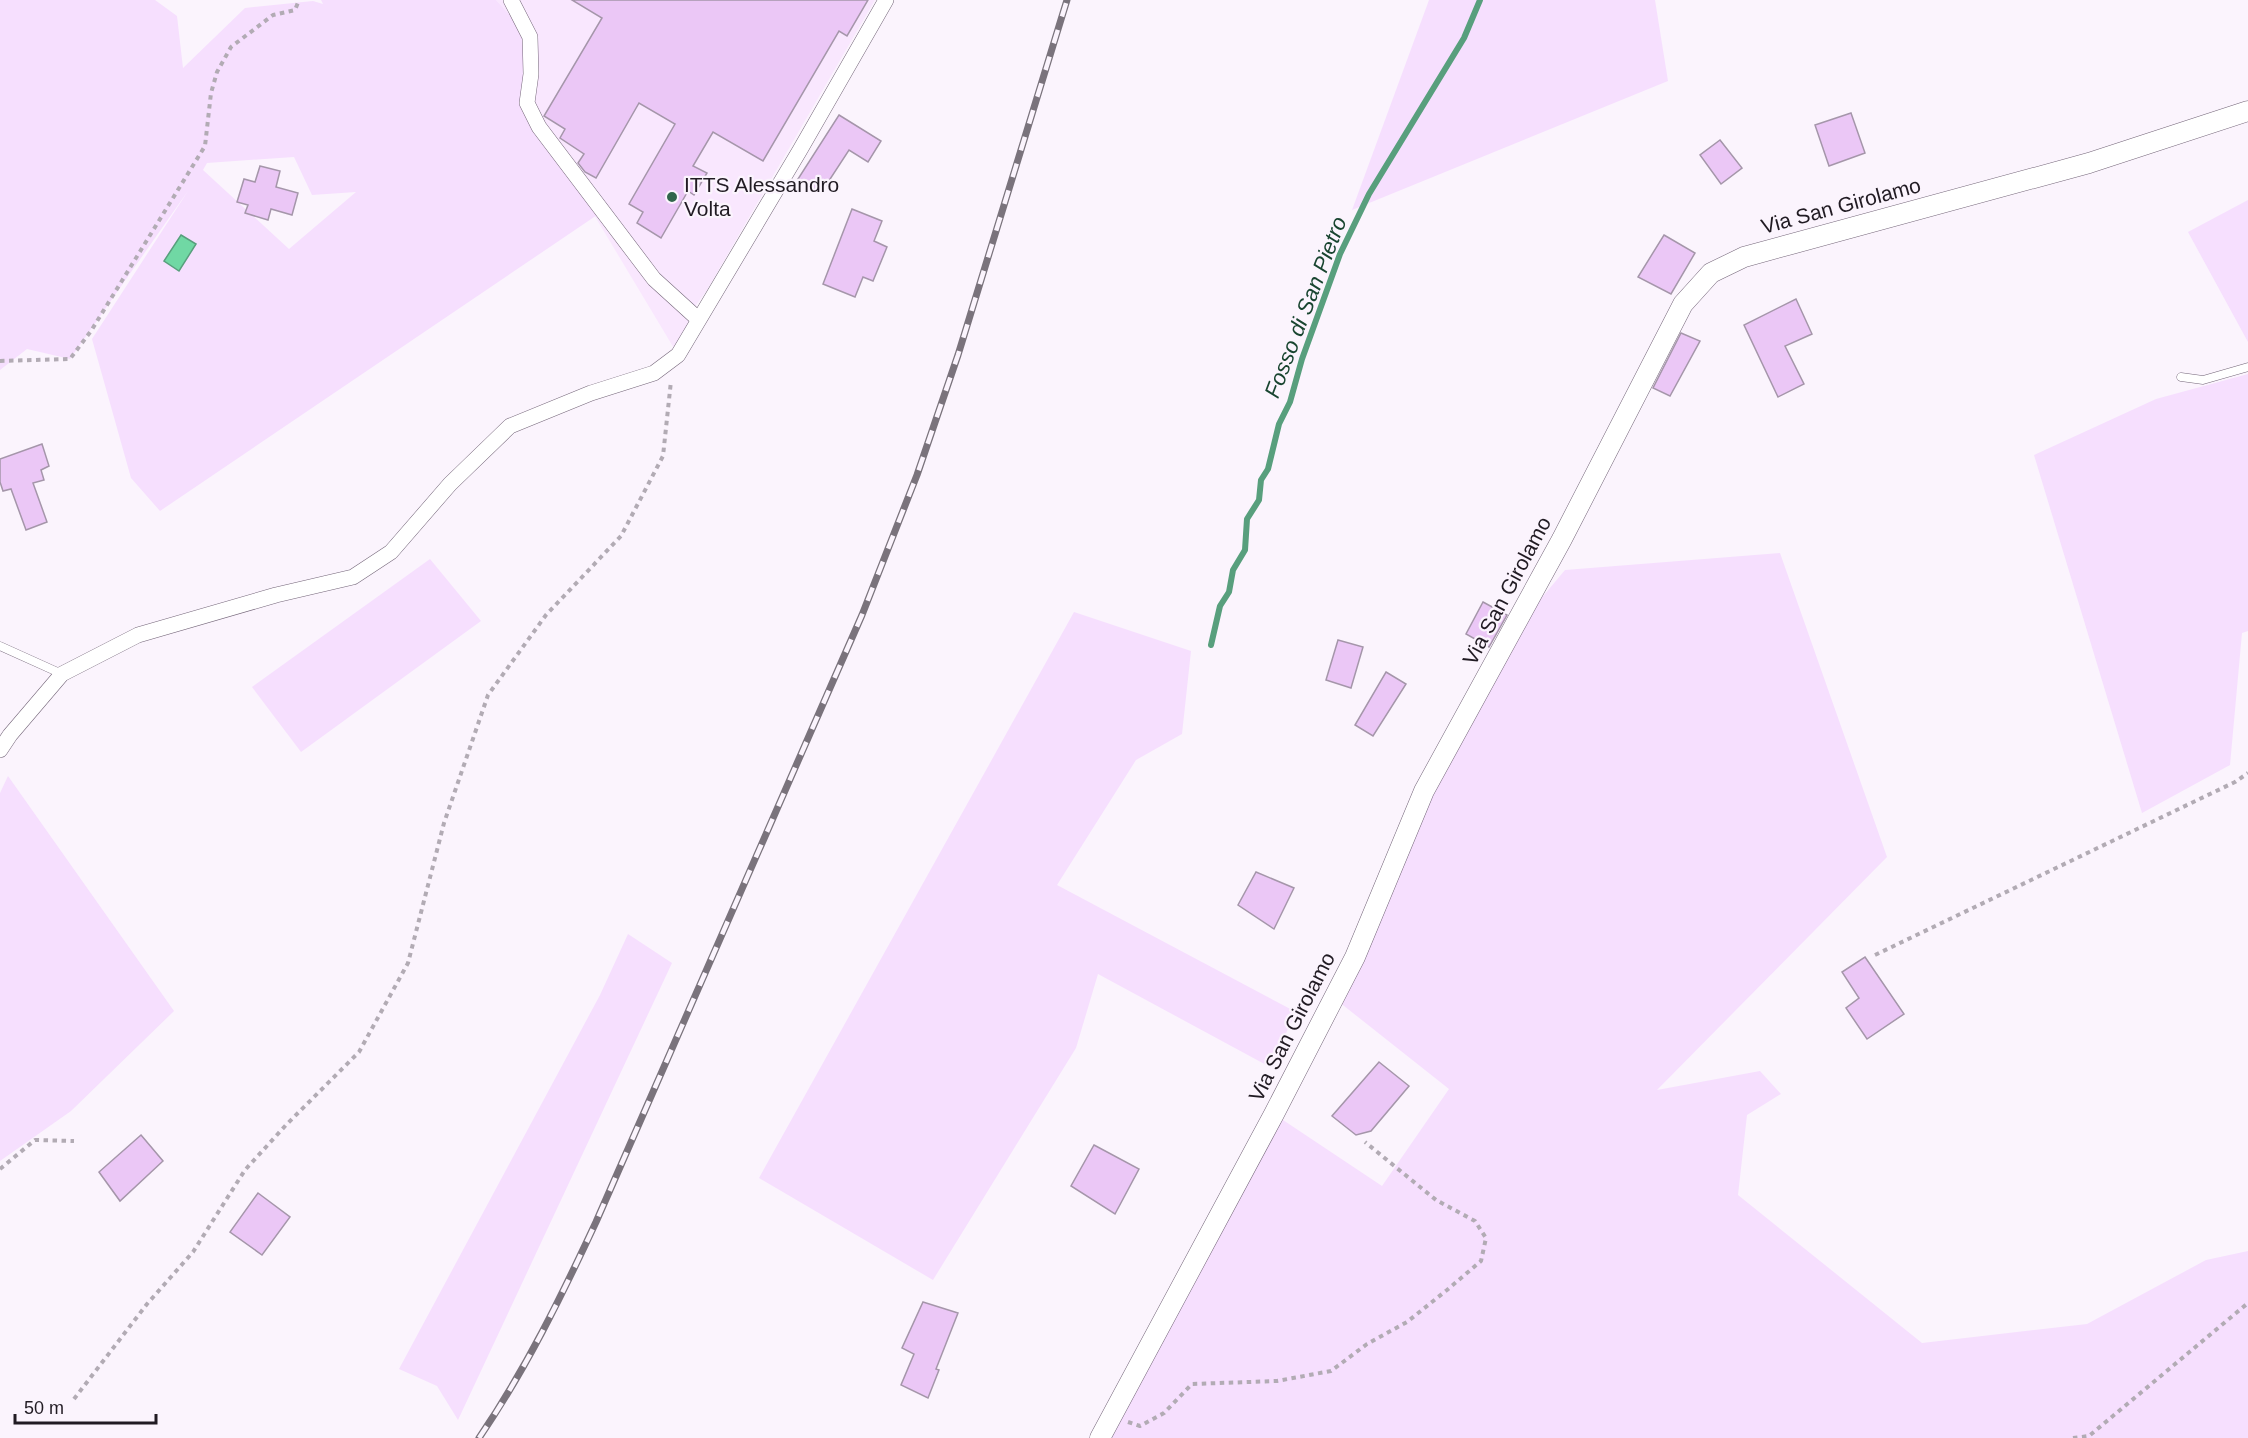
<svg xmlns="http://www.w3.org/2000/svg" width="2248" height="1438" font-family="Arial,sans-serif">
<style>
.built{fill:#f9e7fe}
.green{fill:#f6dffe;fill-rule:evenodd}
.water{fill:#70d8a4;stroke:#589f7d;stroke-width:1.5}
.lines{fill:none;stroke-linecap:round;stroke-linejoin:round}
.stream{stroke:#589f7d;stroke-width:6}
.building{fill:#ebc7f6;stroke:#a596aa;stroke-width:1.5}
.service-casing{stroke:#746679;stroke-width:9}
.minor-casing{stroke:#746679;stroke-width:16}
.tertiary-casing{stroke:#746679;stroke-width:21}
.path{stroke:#b2abb4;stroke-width:4;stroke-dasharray:4.5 4.5;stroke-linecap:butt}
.service{stroke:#fff;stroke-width:8}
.minor{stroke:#fff;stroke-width:15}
.tertiary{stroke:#fff;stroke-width:20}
.rail-casing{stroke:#7a737c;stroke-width:7}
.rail{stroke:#fbf4fd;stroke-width:4.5;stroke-dasharray:14;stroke-linecap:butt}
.poi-dot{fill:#31664b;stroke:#fbf4fd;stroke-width:2}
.labels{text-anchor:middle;stroke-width:4.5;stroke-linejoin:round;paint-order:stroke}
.poi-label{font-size:21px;fill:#211b23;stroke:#fbf4fd;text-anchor:start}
.street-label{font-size:21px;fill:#211b23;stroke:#fbf4fd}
.water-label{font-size:22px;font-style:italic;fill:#194530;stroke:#fbf4fd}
</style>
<rect width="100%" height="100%" fill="#fbf4fd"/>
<path class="built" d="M496 0H875L707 290 691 312 678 355 527 103 530 37Z"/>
<g class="green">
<path d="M0 0H155L177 16 183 68 245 8 313 1 323 4 321 0H496L530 37 527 103 603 211 160 511 131 478 92 339 188 191 70 359 27 349 0 370ZM294 157 312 195 356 192 289 249 203 170 207 163Z"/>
<path d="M1429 0H1655L1668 81 1352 210Z"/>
<path d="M2248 200V342L2188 232Z"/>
<path d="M2248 374V631L2242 633 2230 765 2142 813 2034 455 2156 399Z"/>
<path d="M1780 553 1887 857 1657 1090 1760 1071 1781 1094 1747 1115 1738 1195 1922 1343 2087 1324 2206 1260 2248 1251V1438H1100L1274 1114 1382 1186 1449 1089 1334 998 1424 791 1509 637 1565 570Z"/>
<path d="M430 559 481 621 301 752 252 687Z"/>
<path d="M1074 612 1191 651 1182 734 1136 760 1057 885 1296 1012 1270 1067 1098 974 1076 1048 933 1280 759 1178Z"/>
<path d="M8 776 174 1011 71 1111 0 1161V793Z"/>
<path d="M628 934 672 963 458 1420 437 1386 399 1369 600 995Z"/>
</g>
<path class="water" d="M181 235 196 244 179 271 164 261Z"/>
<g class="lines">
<path class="stream" d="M1211 645 1220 606 1229 592 1233 570 1245 550 1247 519 1259 500 1261 480 1268 469 1279 424 1290 402 1302 359 1340 254 1369 194 1464 38 1480 0"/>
</g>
<g class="building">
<path d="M572 0H868L847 36 839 31 763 161 713 132 693 166 707 173 694 195 688 191 661 238 637 223 643 212 629 204 675 124 639 103 596 178 585 172 578 163 584 154 560 138 565 129 544 116 602 18Z"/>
<path d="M1851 113 1865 153 1829 166 1815 125Z"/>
<path d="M839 115 881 141 868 162 849 150 821 193 798 179Z"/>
<path d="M1720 140 1742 168 1721 184 1700 155Z"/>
<path d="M260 166 280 171 276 187 298 193 292 215 271 209 268 220 245 213 248 205 237 202 244 179 255 182Z"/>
<path d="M852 209 882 221 874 241 887 247 873 281 863 277 855 297 823 284Z"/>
<path d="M1664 235 1695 253 1671 294 1638 277Z"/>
<path d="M1796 299 1812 334 1785 346 1804 384 1778 397 1744 325Z"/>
<path d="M1681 333 1700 341 1670 396 1653 388Z"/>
<path d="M42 444 49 466 41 470 44 480 33 483 47 522 26 530 11 489 3 491 0 482V459Z"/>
<path d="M1483 602 1507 615 1489 647 1466 634Z"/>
<path d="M1338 640 1363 647 1351 688 1326 680Z"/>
<path d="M1386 672 1406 684 1373 736 1355 725Z"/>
<path d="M1256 872 1294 888 1274 929 1238 905Z"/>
<path d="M1865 957 1904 1014 1867 1039 1846 1008 1859 998 1842 972Z"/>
<path d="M1379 1062 1409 1086 1371 1131 1356 1135 1332 1116Z"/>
<path d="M141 1135 163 1161 120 1201 99 1172Z"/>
<path d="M1094 1145 1139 1169 1115 1214 1071 1186Z"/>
<path d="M258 1193 290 1217 262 1255 230 1232Z"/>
<path d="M923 1302 958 1313 936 1369 939 1370 928 1398 901 1385 914 1354 902 1348Z"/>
</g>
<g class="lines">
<g class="service-casing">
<g id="service">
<path d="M2181 377 2203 380 2248 367"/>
<path d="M0 646 62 674"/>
</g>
</g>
<g class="minor-casing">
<g id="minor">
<path d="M511 0 530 37 531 74 527 103 539 127 654 279 698 319"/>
<path d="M0 750 10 735 62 674 138 635 276 595 353 577 391 552 450 484 510 426 591 393 654 373 678 355 800 150 886 0"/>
</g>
</g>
<g class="tertiary-casing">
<path id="tertiary" d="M1100 1438 1274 1114 1355 957 1424 791 1562 539 1683 304 1711 273 1744 257 2089 163 2248 111"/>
</g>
<g class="path">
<path d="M0 361 70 359 91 331 205 146 211 93 217 72 231 47 273 15 295 10 299 0"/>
<path d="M1875 955 2235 782 2248 773"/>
<path d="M0 1169 35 1140 74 1141"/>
<path d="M74 1399 147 1304 193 1252 245 1170 286 1125 359 1052 408 963 444 823 488 695 546 615 621 536 663 456 671 381"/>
<path d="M1128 1422 1140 1426 1164 1413 1192 1384 1277 1381 1331 1371 1367 1344 1407 1322 1447 1290 1481 1261 1486 1238 1475 1221 1436 1200 1365 1142"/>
<path d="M2073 1438 2089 1436 2248 1303"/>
</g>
<use href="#service" class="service"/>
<use href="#minor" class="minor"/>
<use href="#tertiary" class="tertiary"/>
<g class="rail-casing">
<path id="rail" d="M479 1438C526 1369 561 1297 596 1222L862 615 917 475 958 355 1067 0"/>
</g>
<use href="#rail" class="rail"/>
</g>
<circle class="poi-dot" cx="672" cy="197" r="6"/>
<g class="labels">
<g class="poi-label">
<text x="684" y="192">ITTS Alessandro<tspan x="684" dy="24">Volta</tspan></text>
</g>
<g class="street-label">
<text transform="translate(1841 206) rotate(-15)" y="7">Via San Girolamo</text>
<text transform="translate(1507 591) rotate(-62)" y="7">Via San Girolamo</text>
<text transform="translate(1292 1027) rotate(-63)" y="7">Via San Girolamo</text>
</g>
<g class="water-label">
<text transform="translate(1305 307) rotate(-69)" y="8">Fosso di San Pietro</text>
</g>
</g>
<path d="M15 1414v9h141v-9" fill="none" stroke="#211b23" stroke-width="3"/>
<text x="24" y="1414" font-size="18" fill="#211b23" stroke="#fbf4fd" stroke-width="4.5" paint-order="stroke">50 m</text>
</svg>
